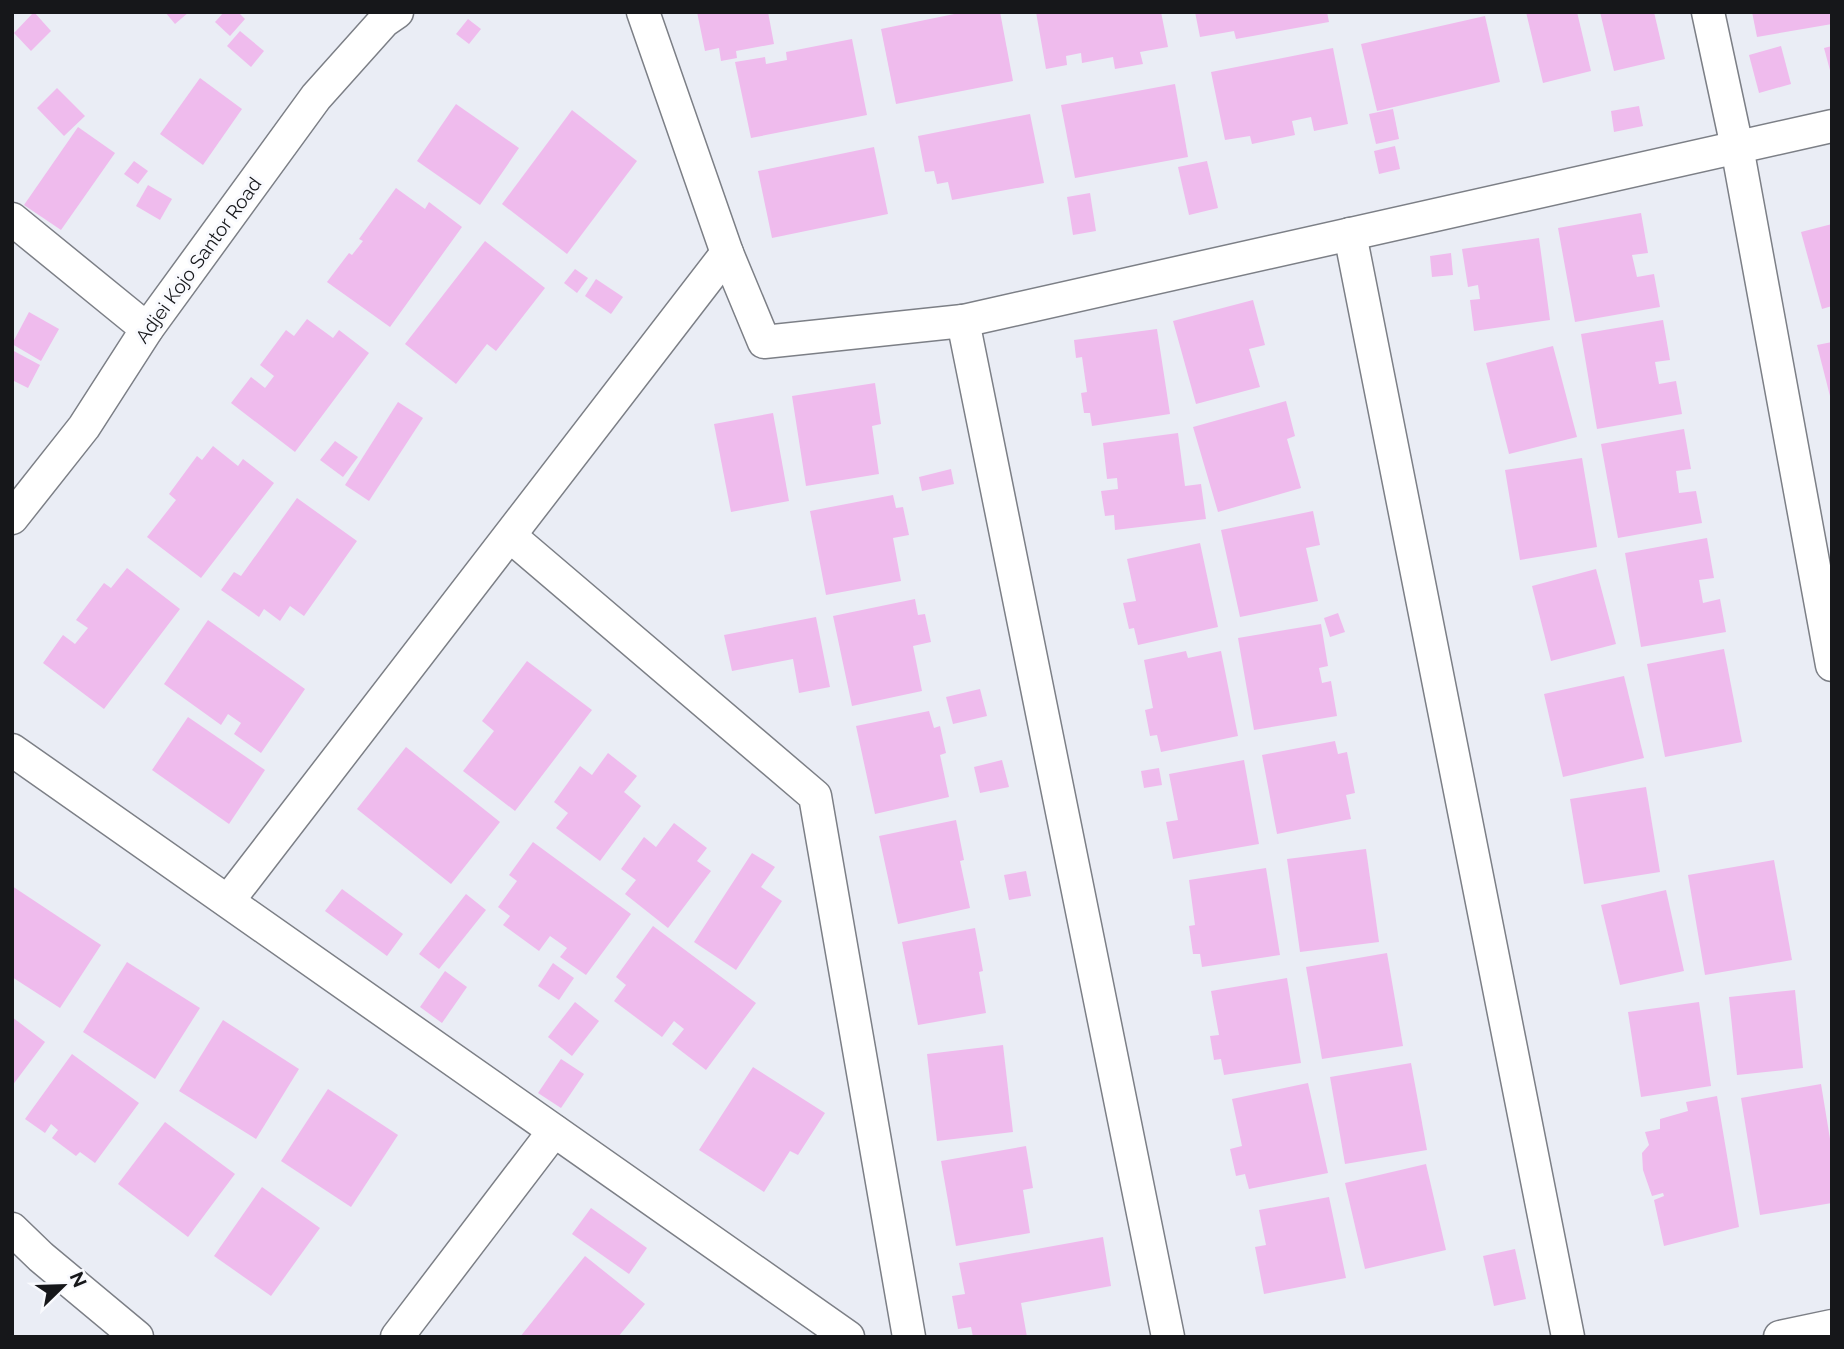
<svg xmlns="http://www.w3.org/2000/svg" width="1844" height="1349" font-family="Raleway,sans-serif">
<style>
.building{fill:#efbbed}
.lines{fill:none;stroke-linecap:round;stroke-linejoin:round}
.street-casing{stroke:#7c7f86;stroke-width:35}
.street{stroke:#fff;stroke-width:32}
.labels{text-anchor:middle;stroke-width:6;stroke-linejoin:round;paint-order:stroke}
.street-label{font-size:19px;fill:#16171a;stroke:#f9fafe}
</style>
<rect width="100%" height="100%" fill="#eaedf5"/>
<g class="building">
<path d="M34 12 51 31 31 51 14 33Z"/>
<path d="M165 12H189L175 24Z"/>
<path d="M224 12H238L245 19 230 36 215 22Z"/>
<path d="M697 12H768L774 44 736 51 737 58 721 61 719 48 705 51Z"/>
<path d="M964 12H1000L1013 81 896 104 881 29Z"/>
<path d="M1036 12H1161L1168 47 1140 52 1143 64 1115 69 1113 57 1082 63 1081 53 1066 56 1067 65 1046 69Z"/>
<path d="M1195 12H1327L1329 22 1236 39 1234 31 1200 37Z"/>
<path d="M1526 12H1577L1591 71 1543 83Z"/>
<path d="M1600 12H1654L1665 59 1614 71Z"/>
<path d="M1752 12H1832V24L1757 37Z"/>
<path d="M1485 16 1500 82 1377 111 1361 44Z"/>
<path d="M468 19 481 29 469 44 456 34Z"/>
<path d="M240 31 264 51 251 67 227 46Z"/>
<path d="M852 39 867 115 751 138 735 62 765 57 766 64 787 60 786 52Z"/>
<path d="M1781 46 1791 84 1759 93 1749 55Z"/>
<path d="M1832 46V74H1831L1824 48Z"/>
<path d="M1333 48 1348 124 1314 131 1311 117 1292 121 1295 135 1252 144 1250 136 1225 140 1211 72Z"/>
<path d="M200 78 242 109 203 165 160 134Z"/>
<path d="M1175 84 1188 157 1075 178 1061 105Z"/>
<path d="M57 88 85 116 64 136 37 108Z"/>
<path d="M456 104 519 148 480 205 417 161Z"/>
<path d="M1639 106 1643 126 1614 132 1611 111Z"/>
<path d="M1393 109 1399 139 1376 144 1369 114Z"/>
<path d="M572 110 637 161 567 254 502 204Z"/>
<path d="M1030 114 1044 183 952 200 948 182 937 184 934 171 925 172 918 136Z"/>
<path d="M78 127 115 153 61 230 24 205Z"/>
<path d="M1395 146 1400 169 1379 174 1374 151Z"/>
<path d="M874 147 888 214 772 238 758 171Z"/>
<path d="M134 161 148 171 138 184 124 174Z"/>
<path d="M1207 161 1218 208 1189 215 1178 167Z"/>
<path d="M148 185 172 199 160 220 136 206Z"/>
<path d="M396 188 425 209 429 202 462 227 390 327 327 282 349 253 352 255 363 241 359 239Z"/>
<path d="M1090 193 1096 231 1073 235 1067 197Z"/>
<path d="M1641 213 1648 253 1632 255 1637 277 1654 274 1660 307 1575 322 1558 228Z"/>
<path d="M1832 224V306L1822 309 1801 232Z"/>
<path d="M1539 238 1550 320 1474 331 1470 300 1480 299 1478 285 1468 287 1462 249Z"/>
<path d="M485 241 545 288 496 351 487 344 456 384 405 344Z"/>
<path d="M1451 253 1453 275 1432 277 1430 256Z"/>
<path d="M575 269 588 278 577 293 564 283Z"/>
<path d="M596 279 623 297 611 314 585 296Z"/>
<path d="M1253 300 1265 345 1249 349 1260 387 1196 404 1173 321Z"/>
<path d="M29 312 59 329 41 361 12 344Z"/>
<path d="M307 319 333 338 339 330 369 353 295 452 231 403 251 377 265 388 274 376 260 365 286 330 294 336Z"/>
<path d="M1663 320 1670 360 1655 362 1659 384 1676 381 1682 414 1597 429 1581 334Z"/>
<path d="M1157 329 1170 414 1092 426 1090 413H1084L1081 393 1087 392 1082 357 1076 358 1074 340Z"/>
<path d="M1832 342V400H1831L1817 345Z"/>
<path d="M1553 346 1577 437 1509 454 1486 363Z"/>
<path d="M12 350 40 365 28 388 12 380Z"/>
<path d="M875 383 881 424 872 426 879 474 806 486 792 396Z"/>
<path d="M1286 401 1295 436 1287 439 1301 488 1218 512 1193 427Z"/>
<path d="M398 402 423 418 369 501 345 485Z"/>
<path d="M773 413 789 501 731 512 714 424Z"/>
<path d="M1684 429 1691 469 1676 471 1679 493 1696 491 1702 523 1618 538 1601 444Z"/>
<path d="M1178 433 1185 486 1201 484 1206 519 1115 530 1114 515 1105 516 1101 491 1118 489 1117 478 1107 479 1103 443Z"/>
<path d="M335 441 358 457 343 477 320 460Z"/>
<path d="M213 446 238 466 243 459 274 483 201 578 147 537 176 500 169 494 197 456 202 460Z"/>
<path d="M1582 458 1597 547 1520 560 1505 470Z"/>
<path d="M951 469 954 484 922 491 919 477Z"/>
<path d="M893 495 896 508 903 507 909 535 893 538 901 581 826 595 810 511Z"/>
<path d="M297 498 357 541 304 616 290 606 280 621 264 609 259 617 221 590 234 572 241 576Z"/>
<path d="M1313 511 1320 545 1306 548 1318 601 1240 617 1221 530Z"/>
<path d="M1707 538 1714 578 1699 580 1703 603 1720 599 1726 632 1641 647 1625 553Z"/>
<path d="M1200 543 1218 627 1138 645 1134 628 1129 629 1123 603 1136 601 1127 559Z"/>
<path d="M127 568 180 609 104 709 43 663 63 635 75 644 88 628 76 620 104 583 111 588Z"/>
<path d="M1596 569 1616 644 1551 661 1532 586Z"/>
<path d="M915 599 918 615 925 614 931 642 913 646 922 691 852 706 833 616Z"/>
<path d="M1338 613 1345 632 1330 637 1324 618Z"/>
<path d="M816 617 830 687 799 693 793 659 732 671 724 635Z"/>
<path d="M208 620 305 689 261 753 234 734 241 723 228 714 221 725 164 684Z"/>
<path d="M1321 624 1328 666 1319 668 1322 683 1331 681 1337 716 1254 730 1238 638Z"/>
<path d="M1724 649 1742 742 1665 757 1647 664Z"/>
<path d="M1186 651 1188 658 1221 651 1238 736 1161 752 1157 735 1150 736 1145 710 1153 708 1144 660Z"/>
<path d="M527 661 592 710 515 811 463 771 494 731 482 721Z"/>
<path d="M1624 676 1644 758 1563 777 1544 694Z"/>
<path d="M980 689 987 716 953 724 946 697Z"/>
<path d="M929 711 934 728 940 726 946 753 940 755 949 797 875 814 856 726Z"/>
<path d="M188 717 265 770 229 824 152 770Z"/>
<path d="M1335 741 1338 754 1347 752 1355 793 1346 795 1351 819 1277 834 1262 755Z"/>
<path d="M406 747 500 822 451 884 357 809Z"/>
<path d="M608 753 637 776 624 792 641 806 600 861 556 828 568 813 554 802 580 766 592 775Z"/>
<path d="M1002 760 1009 787 980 793 974 767Z"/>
<path d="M1244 760 1259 844 1173 859 1166 822 1178 820 1169 774Z"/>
<path d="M1159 768 1162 785 1144 788 1141 771Z"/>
<path d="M1646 787 1660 872 1584 884 1570 799Z"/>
<path d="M956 820 964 860 960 861 970 908 898 924 879 836Z"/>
<path d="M674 823 707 848 697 861 711 871 668 928 625 894 636 880 621 869 644 837 656 847Z"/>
<path d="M533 842 631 914 586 975 560 957 567 948 550 936 539 951 503 925 510 916 498 907 517 881 509 875Z"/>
<path d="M1366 849 1379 942 1300 952 1287 859Z"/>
<path d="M752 853 775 867 761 887 782 901 736 970 694 942Z"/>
<path d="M1774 860 1792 960 1705 975 1688 875Z"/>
<path d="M1266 868 1280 955 1202 967 1200 954H1193L1189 926 1195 925 1189 880Z"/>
<path d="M1026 871 1031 896 1009 900 1004 875Z"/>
<path d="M12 886 101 945 60 1008 12 977Z"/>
<path d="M342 889 403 934 387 956 325 911Z"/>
<path d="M1666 890 1684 971 1620 985 1601 905Z"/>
<path d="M466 894 486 910 439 969 419 954Z"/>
<path d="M653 926 756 1003 706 1070 672 1044 684 1029 674 1021 662 1037 614 1001 626 985 616 977Z"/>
<path d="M975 928 983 971 979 972 986 1013 918 1025 902 942Z"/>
<path d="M1387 953 1403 1046 1322 1059 1306 967Z"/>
<path d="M127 962 200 1008 155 1079 83 1032Z"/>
<path d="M553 963 574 978 559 1000 538 986Z"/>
<path d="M445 971 467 987 442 1023 420 1007Z"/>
<path d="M1287 978 1301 1063 1224 1075 1221 1059 1214 1060 1210 1036 1219 1035 1211 991Z"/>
<path d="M1795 990 1803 1068 1737 1075 1729 997Z"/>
<path d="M575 1002 599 1021 572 1056 548 1037Z"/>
<path d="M1699 1002 1711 1086 1641 1097 1628 1012Z"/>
<path d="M12 1017 45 1042 12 1086Z"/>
<path d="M223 1020 299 1069 256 1139 179 1091Z"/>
<path d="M1003 1045 1013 1132 937 1141 927 1054Z"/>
<path d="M72 1054 139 1103 95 1163 80 1152 76 1156 52 1138 58 1130 51 1124 45 1133 25 1119Z"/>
<path d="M561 1059 584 1074 561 1108 538 1093Z"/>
<path d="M1411 1063 1427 1150 1345 1164 1330 1077Z"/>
<path d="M753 1067 825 1113 798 1155 790 1151 764 1192 699 1150Z"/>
<path d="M1308 1083 1328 1173 1249 1189 1245 1174 1236 1176 1230 1149 1242 1146 1232 1099Z"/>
<path d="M1821 1084 1832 1151V1203L1760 1215 1741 1098Z"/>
<path d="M328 1089 398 1135 351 1207 281 1161Z"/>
<path d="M1717 1096 1739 1227 1664 1246 1654 1200 1664 1196 1663 1193 1652 1196 1643 1170 1642 1153 1649 1145 1645 1132 1660 1129V1119L1688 1111 1686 1102Z"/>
<path d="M165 1122 235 1174 188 1237 118 1184Z"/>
<path d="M1026 1146 1033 1188 1023 1190 1030 1233 956 1246 941 1161Z"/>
<path d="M1426 1164 1446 1250 1365 1269 1345 1183Z"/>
<path d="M262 1187 320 1228 271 1296 214 1256Z"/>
<path d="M1329 1197 1346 1278 1264 1294 1255 1247 1266 1245 1259 1210Z"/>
<path d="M591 1208 647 1248 629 1274 572 1234Z"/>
<path d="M1103 1237 1111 1286 1021 1303 1027 1337H973L971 1327 958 1329 952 1296 965 1294 959 1263Z"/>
<path d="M1515 1249 1526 1299 1494 1306 1483 1256Z"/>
<path d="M585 1256 645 1304 618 1337H520Z"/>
</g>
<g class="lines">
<g class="street-casing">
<g id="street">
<path d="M643 12 727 253 764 342 963 321 1832 126"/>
<path d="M1708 12 1737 147 1832 665"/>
<path d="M12 219 147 329"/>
<path d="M1350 234 1568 1337"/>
<path d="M963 321 1168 1337"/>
<path d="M12 518 84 427 147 329 316 97 384 21 397 12"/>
<path d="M510 536 815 796 909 1337"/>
<path d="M12 750 848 1337"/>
<path d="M228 901 727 253"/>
<path d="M12 1229 41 1257 137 1337"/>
<path d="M397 1337 554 1131"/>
<path d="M1780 1337 1832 1326"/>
</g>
</g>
<use href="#street" class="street"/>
</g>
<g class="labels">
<g class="street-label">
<text transform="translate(198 260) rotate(-54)" y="7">Adjei Kojo Santor Road</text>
</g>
</g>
<rect width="1844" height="1349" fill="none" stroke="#16171a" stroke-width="28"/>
<g transform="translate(63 1286) rotate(67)" stroke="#f9fafe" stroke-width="5" paint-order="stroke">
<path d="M0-5L12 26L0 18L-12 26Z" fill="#16171a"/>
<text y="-10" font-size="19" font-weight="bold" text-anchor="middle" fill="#16171a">N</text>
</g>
</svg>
